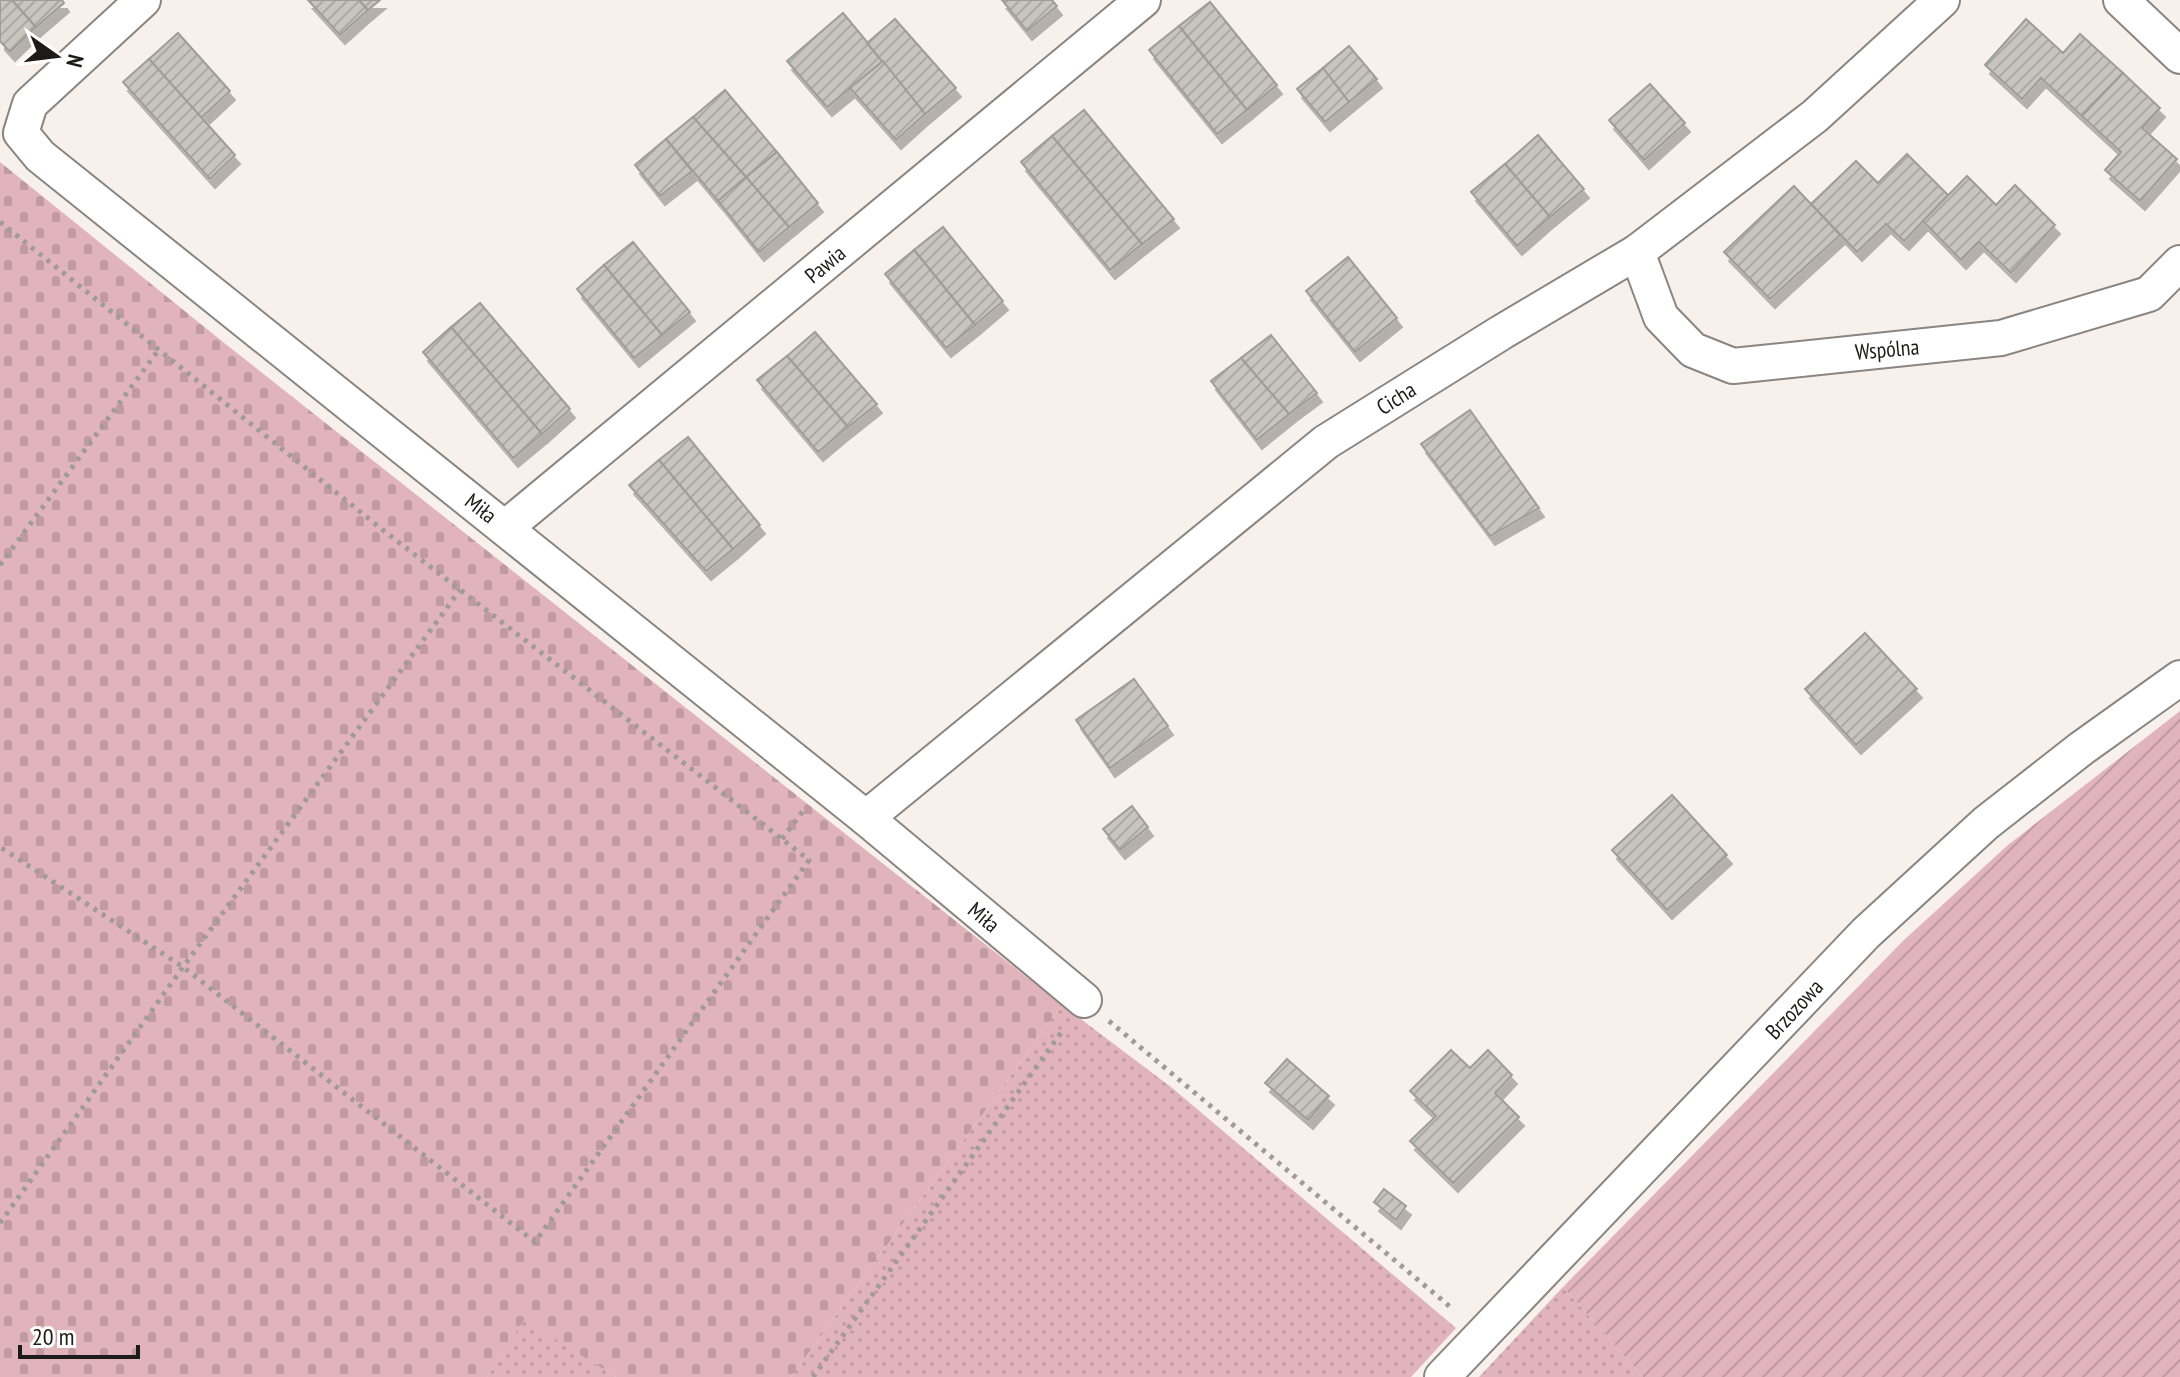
<svg xmlns="http://www.w3.org/2000/svg" width="2180" height="1377" font-family="'PT Sans Narrow',sans-serif">
<style>
.grass{fill:url(#grass-dots)}
.cemetery{fill:url(#cemetery-stones)}
.garden{fill:url(#garden-furrows)}
.building{fill:url(#building-hatch);stroke:#9f9d96;stroke-width:2;filter:url(#shadow)}
.lines{fill:none;stroke-linecap:round;stroke-linejoin:round}
.minor-casing{stroke:#8a8580;stroke-width:38}
.path{stroke:#a09b98;stroke-width:5;stroke-dasharray:4 6;stroke-linecap:butt}
.minor{stroke:#fff;stroke-width:34}
.labels{text-anchor:middle;stroke-width:6;stroke-linejoin:round;paint-order:stroke}
.street-label{font-size:22px;fill:#1d1b19;stroke:#fff}
</style>
<defs>
<pattern id="grass-dots" width="8" height="8" patternUnits="userSpaceOnUse" patternTransform="scale(2)"><rect width="8" height="8" fill="#e0b4ba"/><path d="M2 2h.1M6 6h.1" fill="none" stroke="#c09a9f" stroke-width="1.8" stroke-linecap="round"/></pattern>
<pattern id="cemetery-stones" width="16" height="16" patternUnits="userSpaceOnUse" patternTransform="scale(2)"><rect width="16" height="16" fill="#e0b4ba"/><path d="M2 7V4a2 2 0 0 1 4 0v3zM10 15v-3a2 2 0 0 1 4 0v3z" fill="#c09a9f"/></pattern>
<pattern id="garden-furrows" width="10" height="10" patternUnits="userSpaceOnUse" patternTransform="scale(2)"><rect width="10" height="10" fill="#e0b4ba"/><path d="M-1 1l2-2M0 10L10 0M9 11l2-2" fill="none" stroke="#c09a9f"/></pattern>
<pattern id="building-hatch" width="6" height="6" patternUnits="userSpaceOnUse" patternTransform="scale(2)"><rect width="6" height="6" fill="#c7c5be"/><path d="M-1 1l2-2M0 6l6-6M5 7l2-2" fill="none" stroke="#aaa9a3"/></pattern>
<filter id="shadow"><feDropShadow dx="5" dy="9" stdDeviation="0" flood-color="#0004"/></filter>
</defs>
<rect width="100%" height="100%" fill="#f7f0eb"/>
<g class="grass">
<path d="M1062 1005 1171 1087 1456 1328 1411 1377H791Z"/>
<path d="M1563 1287 1643 1377H1479Z"/>
<path d="M524 1319 616 1377H487Z"/>
</g>
<path class="cemetery" d="M0 162 223 342 1062 1005 791 1377H616L524 1320 487 1377H0Z"/>
<path class="garden" d="M2180 711V1377H1643L1563 1287 1904 940 2008 845Z"/>
<g class="building">
<path d="M0 0H12L36 27 10 52 0 41Z"/>
<path d="M12 0H62L64 3 36 27Z"/>
<path d="M308 0H359L368 10 340 35Z"/>
<path d="M359 0H380L368 10Z"/>
<path d="M1002 0H1052L1057 6 1027 31Z"/>
<path d="M1210 2 1277 85 1247 110 1179 26Z"/>
<path d="M843 13 883 61 827 107 787 61Z"/>
<path d="M895 19 956 88 925 114 867 43Z"/>
<path d="M2026 19 2063 53 2080 34 2123 73 2082 116 2041 78 2022 99 1985 65Z"/>
<path d="M1179 26 1247 110 1217 134 1149 50Z"/>
<path d="M178 33 230 91 201 118 149 59Z"/>
<path d="M1349 46 1377 79 1349 102 1323 68Z"/>
<path d="M149 59 235 155 210 179 123 82Z"/>
<path d="M883 61 925 114 896 140 850 88Z"/>
<path d="M1323 68 1349 102 1325 122 1297 89Z"/>
<path d="M2123 73 2160 108 2142 128 2177 159 2140 201 2105 170 2121 152 2082 116Z"/>
<path d="M1650 84 1685 123 1644 160 1609 120Z"/>
<path d="M725 90 777 152 746 177 693 117Z"/>
<path d="M1084 110 1174 219 1142 244 1052 136Z"/>
<path d="M693 117 746 177 718 201 666 139Z"/>
<path d="M1538 135 1584 189 1550 217 1505 164Z"/>
<path d="M1052 136 1142 244 1110 270 1021 162Z"/>
<path d="M666 139 692 171 660 196 635 165Z"/>
<path d="M777 152 818 203 789 227 746 177Z"/>
<path d="M1907 154 1948 195 1904 241 1886 224 1857 252 1811 204 1856 161 1878 183Z"/>
<path d="M1505 164 1550 217 1517 246 1471 192Z"/>
<path d="M1967 176 1996 205 2015 185 2055 225 2011 273 1979 242 1961 260 1923 221Z"/>
<path d="M746 177 789 227 759 252 718 201Z"/>
<path d="M1794 186 1840 235 1770 299 1724 252Z"/>
<path d="M943 227 1003 301 975 325 914 250Z"/>
<path d="M633 242 690 312 662 335 604 265Z"/>
<path d="M914 250 975 325 946 348 885 274Z"/>
<path d="M1348 257 1397 318 1355 352 1306 291Z"/>
<path d="M604 265 662 335 634 358 577 289Z"/>
<path d="M480 303 570 409 542 434 451 327Z"/>
<path d="M451 327 542 434 513 458 423 352Z"/>
<path d="M815 332 877 404 848 427 787 356Z"/>
<path d="M1271 335 1317 393 1289 414 1241 358Z"/>
<path d="M787 356 848 427 818 452 757 380Z"/>
<path d="M1241 358 1289 414 1257 440 1211 381Z"/>
<path d="M1470 410 1539 508 1490 536 1421 444Z"/>
<path d="M688 437 760 525 733 549 659 460Z"/>
<path d="M659 460 733 549 706 571 629 485Z"/>
<path d="M1865 633 1917 689 1856 745 1805 689Z"/>
<path d="M1134 679 1168 726 1110 768 1076 720Z"/>
<path d="M1672 795 1727 855 1667 910 1612 850Z"/>
<path d="M1132 806 1148 827 1120 850 1103 829Z"/>
<path d="M1451 1050 1470 1068 1488 1050 1512 1075 1495 1093 1519 1117 1453 1183 1410 1141 1436 1116 1410 1091Z"/>
<path d="M1287 1059 1329 1096 1308 1120 1265 1083Z"/>
<path d="M1384 1189 1406 1206 1396 1220 1374 1202Z"/>
</g>
<g class="lines">
<g class="minor-casing">
<g id="minor">
<path d="M143 0 30 104 21 133 40 156 866 818 1084 1000"/>
<path d="M2121 0 2180 56"/>
<path d="M1637 252 1661 317 1693 350 1733 366 2001 338 2149 294 2180 263"/>
<path d="M505 528 1143 0"/>
<path d="M866 818 1326 442 1502 332 1637 252 1815 116 1942 0"/>
<path d="M1442 1377 1866 933 1986 823 2082 748 2180 678"/>
</g>
</g>
<g class="path">
<path d="M0 222 379 527 809 860 535 1242 183 967 0 847"/>
<path d="M0 565 160 348"/>
<path d="M782 839 803 811"/>
<path d="M1109 1021 1454 1310"/>
<path d="M0 1223 183 967 460 590"/>
<path d="M813 1377 1063 1030"/>
</g>
<use href="#minor" class="minor"/>
</g>
<g class="labels">
<g class="street-label">
<text transform="translate(825 264) rotate(-40)" y="8">Pawia</text>
<text transform="translate(1887 349) rotate(-5)" y="8">Wspólna</text>
<text transform="translate(1396 398) rotate(-32)" y="8">Cicha</text>
<text transform="translate(481 508) rotate(38)" y="8">Miła</text>
<text transform="translate(984 917) rotate(40)" y="8">Miła</text>
<text transform="translate(1794 1009) rotate(-47)" y="8">Brzozowa</text>
</g>
</g>
<g transform="translate(56 56) rotate(104)" stroke="#ffffff" stroke-width="6" paint-order="stroke">
<path d="M0-6L14 30L0 20L-14 30Z" fill="#1d1b19"/>
<text y="-12" font-size="22" font-weight="bold" text-anchor="middle" fill="#1d1b19">N</text>
</g>
<path d="M20 1345v12h118v-12" fill="none" stroke="#1d1b19" stroke-width="4"/>
<text x="32" y="1345" font-size="24" fill="#1d1b19" stroke="#ffffff" stroke-width="6" paint-order="stroke">20 m</text>
</svg>
